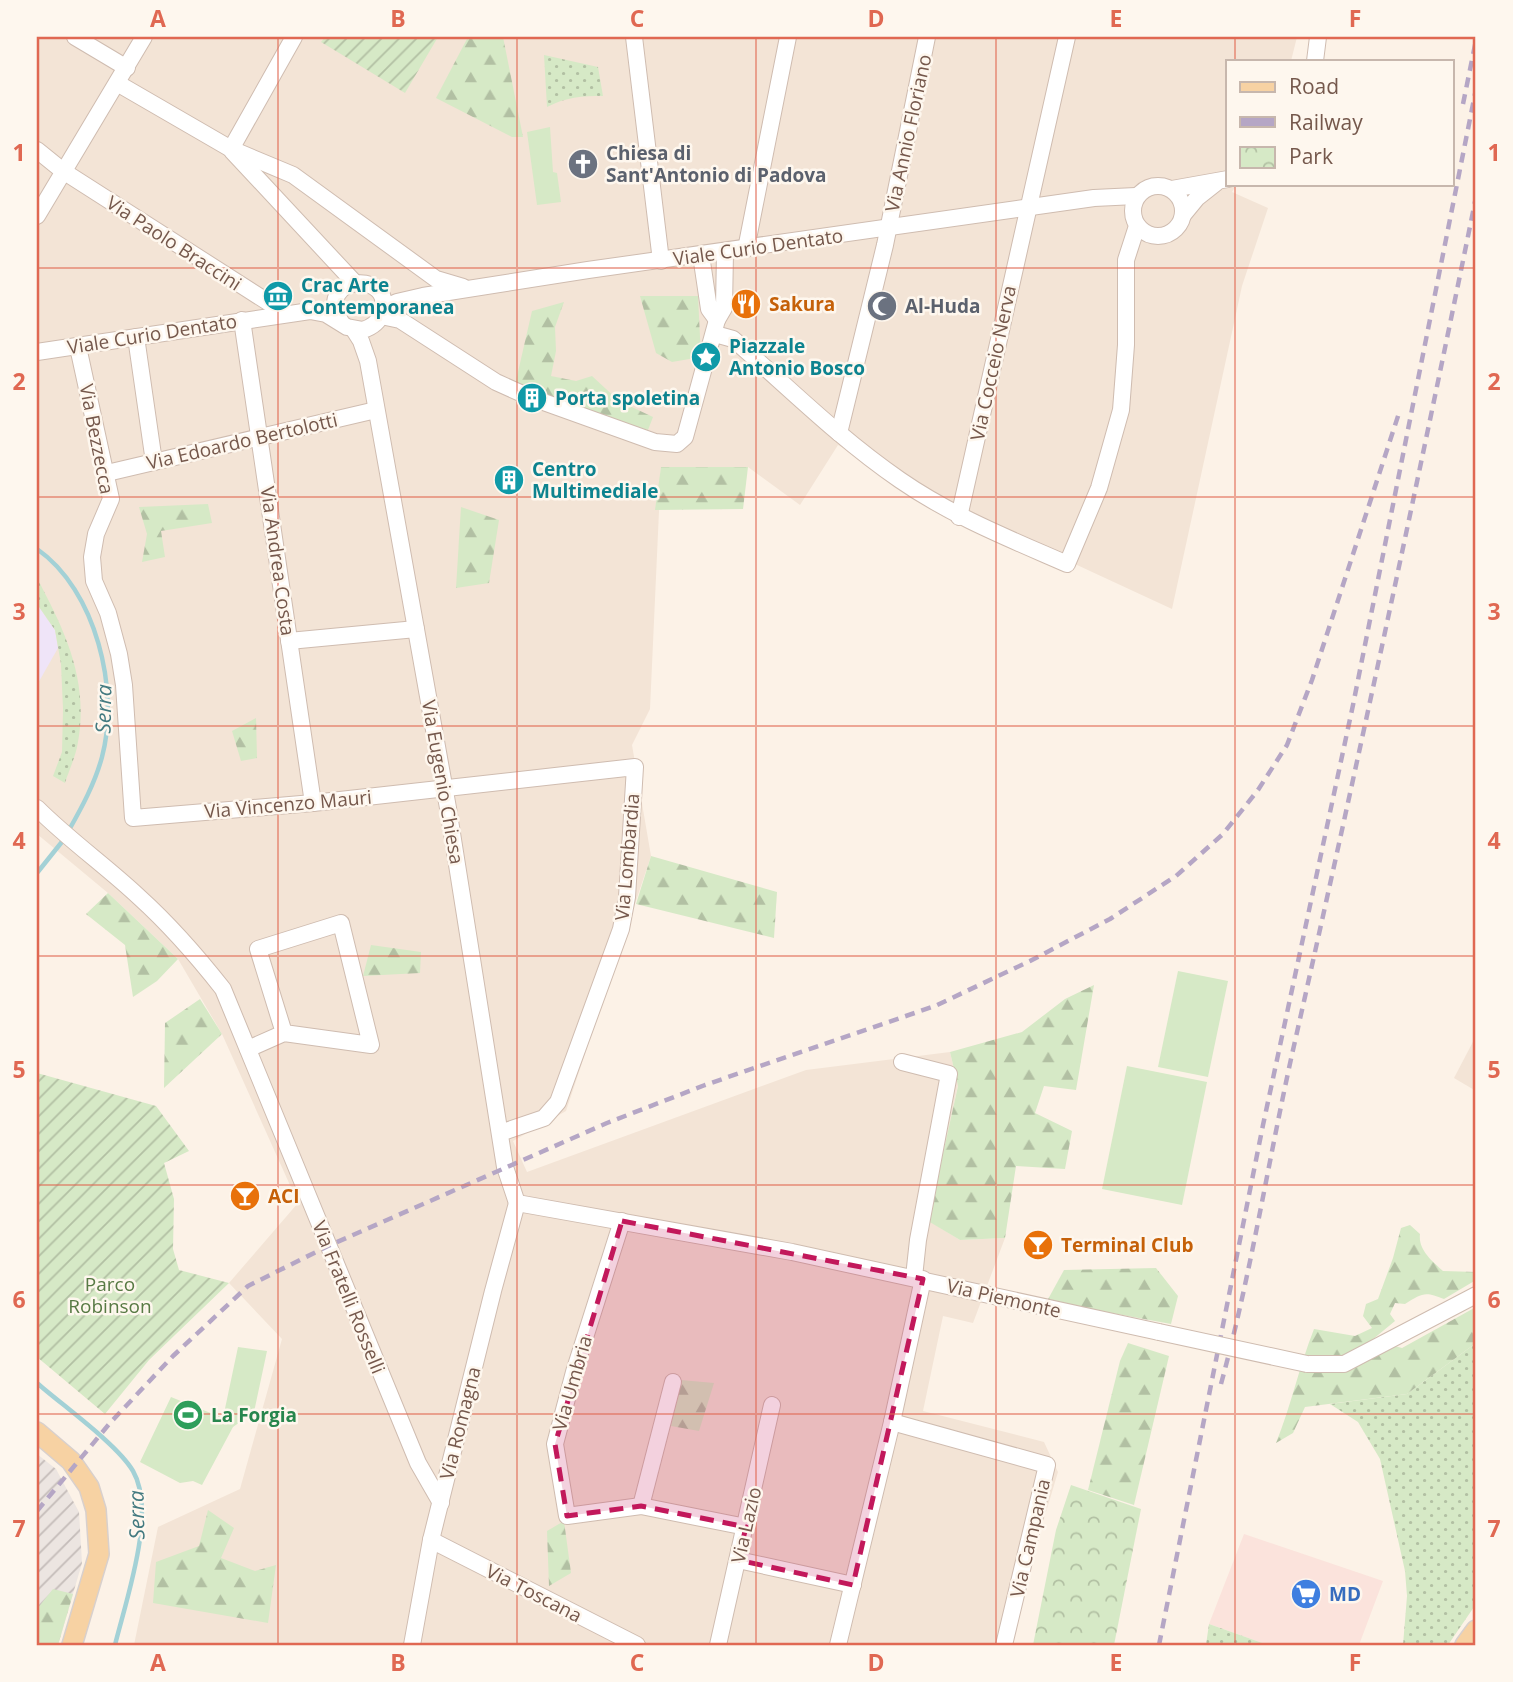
<svg xmlns="http://www.w3.org/2000/svg" width="1513" height="1682" font-family="'Open Sans',sans-serif">
<style>
.residential{fill:#f3e4d6}
.commercial{fill:#fbe3dc}
.industrial{fill:url(#industrial-furrows)}
.education{fill:#efe4f8}
.grass{fill:url(#grass-dots)}
.forest{fill:url(#forest-firs)}
.park{fill:url(#park-crowns)}
.garden{fill:url(#garden-furrows)}
.pitch{fill:#d6e9c6}
.lines{fill:none;stroke-linecap:round;stroke-linejoin:round}
.stream{stroke:#a3d1d6;stroke-width:4.5}
.minor-casing{stroke:#cfbcb0;stroke-width:18}
.major-casing{stroke:#d8d0cd;stroke-width:22}
.minor{stroke:#fff;stroke-width:16}
.major{stroke:#f7d2a3;stroke-width:19}
.rail{stroke:#b5a6c5;stroke-width:4.5;stroke-dasharray:10 7;stroke-linecap:butt}
.minor-bridge-casing{stroke:#cfbcb0;stroke-width:18;stroke-linecap:butt}
.minor-bridge{stroke:#fff;stroke-width:16}
.marked{fill:#c2185b;fill-opacity:0.2;stroke:#c2185b;stroke-width:5;stroke-dasharray:14 9;stroke-linejoin:round}
.grid{fill:none;stroke:#e06852;stroke-width:2;stroke-opacity:0.55}
.labels{text-anchor:middle;stroke-width:5;stroke-linejoin:round;paint-order:stroke}
.street-label{font-size:19px;fill:#75584c;stroke:#fef7ee}
.worship-label{font-size:19px;font-weight:bold;fill:#5b616d;stroke:#fef7ee;text-anchor:start}
.culture-label{font-size:19px;font-weight:bold;fill:#0d838f;stroke:#fef7ee;text-anchor:start}
.food-label{font-size:19px;font-weight:bold;fill:#c56008;stroke:#fef7ee;text-anchor:start}
.park-label{font-size:19px;fill:#587a44;stroke:#fef7ee}
.leisure-label{font-size:19px;font-weight:bold;fill:#27864d;stroke:#fef7ee;text-anchor:start}
.shop-label{font-size:19px;font-weight:bold;fill:#366cbe;stroke:#fef7ee;text-anchor:start}
.water-label{font-size:21px;font-style:italic;fill:#437a80;stroke:#fef7ee}
.neatline{fill:none;stroke:#e06852;stroke-width:2.5}
.grid-label{font-size:23px;text-anchor:middle;font-weight:bold;fill:#e06852}
</style>
<defs>
<pattern id="industrial-furrows" width="10" height="10" patternUnits="userSpaceOnUse" patternTransform="scale(1.75)"><rect width="10" height="10" fill="#ece5e1"/><path d="M-1 1l2-2M0 10L10 0M9 11l2-2" fill="none" stroke="#c4bcb9"/></pattern>
<pattern id="grass-dots" width="8" height="8" patternUnits="userSpaceOnUse" patternTransform="scale(1.75)"><rect width="8" height="8" fill="#d6e9c6"/><path d="M2 2h.1M6 6h.1" fill="none" stroke="#b2c0a3" stroke-width="1.8" stroke-linecap="round"/></pattern>
<pattern id="forest-firs" width="22" height="20" patternUnits="userSpaceOnUse" patternTransform="scale(1.75)"><rect width="22" height="20" fill="#d6e9c6"/><path d="M5 1l3.5 6h-7zM16 11l3.5 6h-7z" fill="#b2c0a3"/></pattern>
<pattern id="park-crowns" width="20" height="18" patternUnits="userSpaceOnUse" patternTransform="scale(1.75)"><rect width="20" height="18" fill="#d6e9c6"/><path d="M2 6a3 3 0 1 1 6 0M12 15a3 3 0 1 1 6 0" fill="none" stroke="#b2c0a3"/></pattern>
<pattern id="garden-furrows" width="10" height="10" patternUnits="userSpaceOnUse" patternTransform="scale(1.75)"><rect width="10" height="10" fill="#d6e9c6"/><path d="M-1 1l2-2M0 10L10 0M9 11l2-2" fill="none" stroke="#b2c0a3"/></pattern>
</defs>
<rect width="100%" height="100%" fill="#fcf2e7"/>
<g class="residential">
<path d="M37 37H1297L1291 61H1228V184H1237L1232 192 1268 208 1242 286 1172 609 1049 552 992 529 838 445 800 505 748 467H661L650 709 632 745 651 856 566 1111 513 1141 527 1172 806 1070 950 1052 958 1085 929 1221 960 1240 1005 1238 973 1323 943 1316 923 1411 1044 1442 1058 1472 1006 1645H134L158 1527 240 1489 282 1339 229 1283 298 1203 222 1034 178 959 108 893 37 834Z"/>
<path d="M1476 1036V1091L1454 1078Z"/>
</g>
<path class="commercial" d="M1244 1534 1383 1581 1359 1645H1268L1209 1624Z"/>
<path class="industrial" d="M37 1454 56 1469 79 1512 82 1563 58 1645H37Z"/>
<path class="education" d="M37 604 55 630 58 648 37 685Z"/>
<g class="grass">
<path d="M544 55 598 67 603 96C582 96 566 97 547 107Z"/>
<path d="M37 578C65 631 89 680 78 742 76 756 69 770 65 783L53 776 62 752 63 709 61 664 55 630 37 604Z"/>
<path d="M1476 1343V1604L1448 1645H1403L1407 1596 1405 1571 1380 1459 1358 1422 1330 1404 1407 1394Z"/>
<path d="M1209 1624 1268 1645H1206Z"/>
</g>
<g class="forest">
<path d="M468 37H503L523 137H512L436 98Z"/>
<path d="M640 296H698L701 357 672 362 656 353Z"/>
<path d="M564 302 555 327 556 351 551 376 576 381 592 376 619 401 653 417 648 430 572 409 515 385 532 311Z"/>
<path d="M661 467H748L743 509 655 510Z"/>
<path d="M208 504 212 523 161 531 165 557 142 562 147 534 139 507Z"/>
<path d="M461 507 499 520 489 583 456 588Z"/>
<path d="M256 718 257 758 241 761 232 731Z"/>
<path d="M651 856 777 892 774 938 636 904Z"/>
<path d="M108 893 178 959 157 981 133 997 125 945 86 914Z"/>
<path d="M371 945 421 952 420 973 363 976Z"/>
<path d="M1094 985 1076 1090 1044 1086 1035 1113 1072 1131 1065 1169 1016 1166 1005 1238 960 1240 928 1221 958 1086 950 1052 1022 1032 1065 999Z"/>
<path d="M200 999 222 1034 164 1088 165 1023Z"/>
<path d="M1410 1225 1420 1234C1418 1250 1432 1261 1443 1271L1476 1272V1280L1444 1299C1425 1291 1422 1293 1405 1304L1395 1303 1390 1314 1395 1321 1372 1340 1402 1348 1476 1307V1343L1407 1394 1305 1407 1293 1433 1276 1443C1291 1406 1299 1367 1314 1329L1355 1336 1372 1328 1363 1316 1366 1304 1378 1299 1393 1258 1401 1228Z"/>
<path d="M1156 1268 1178 1296 1171 1324 1047 1301 1064 1270Z"/>
<path d="M1128 1343 1169 1356 1134 1505 1088 1490 1120 1361Z"/>
<path d="M681 1380 714 1383 699 1431 671 1426Z"/>
<path d="M208 1510 234 1528 221 1558 255 1571 276 1565 268 1623 153 1603 156 1562 199 1546Z"/>
<path d="M564 1521 571 1573 549 1586 547 1531Z"/>
<path d="M53 1589 73 1594 58 1645H37V1609Z"/>
</g>
<path class="park" d="M1071 1485 1141 1509 1114 1645H1033L1056 1530Z"/>
<g class="garden">
<path d="M325 37H438L405 93 321 42Z"/>
<path d="M37 1073 156 1106 189 1151 164 1163 174 1199 173 1249 179 1270 229 1283 149 1360 105 1414 37 1357Z"/>
</g>
<g class="pitch">
<path d="M550 127 553 172 557 173 561 202 537 205 527 132Z"/>
<path d="M1178 971 1228 981 1208 1077 1158 1067Z"/>
<path d="M1127 1066 1207 1082 1182 1205 1102 1189Z"/>
<path d="M238 1347 267 1351 254 1412 233 1427 202 1485 193 1481 180 1483 140 1462 171 1397 223 1418Z"/>
</g>
<g class="lines">
<g class="stream">
<path d="M37 549C96 590 120 690 102 757 95 783 82 807 69 830"/>
<path d="M37 873 65 838"/>
<path d="M37 1383C62 1405 117 1444 133 1471 157 1512 126 1600 115 1645"/>
</g>
<g class="minor-casing">
<g id="minor">
<path d="M75 37 127 68"/>
<path d="M634 37 661 261"/>
<path d="M1315 61 1318 37"/>
<path d="M117 83 231 149 293 175 436 279 463 287"/>
<path d="M231 149 294 37"/>
<path d="M37 150 63 171 285 313"/>
<path d="M232 151 354 282"/>
<circle cx="1158" cy="211" r="25"/>
<path d="M1172 189 1228 179"/>
<path d="M1183 215 1197 198 1216 183"/>
<path d="M37 216 144 37"/>
<path d="M746 249 788 37"/>
<path d="M701 255 709 309 717 320 724 308 725 252"/>
<path d="M383 308 397 302 423 296 588 270 1094 198 1136 196"/>
<path d="M381 316 400 320 496 382 527 396"/>
<path d="M242 320 313 803"/>
<path d="M354 330 361 341 368 361 448 808 505 1167 517 1203"/>
<path d="M715 334 733 339C787 386 840 439 900 480 952 516 1010 539 1067 564L1099 488 1121 410 1126 345V260L1137 226"/>
<path d="M136 337 154 462"/>
<path d="M78 347 111 499 96 534 92 557 94 581 108 613 119 654 124 685 133 818 313 803 635 767 627 897 621 929 558 1102 544 1118 500 1133"/>
<path d="M37 352 310 311 326 314 347 327 363 330C372 327 379 322 382 313 396 270 313 274 341 322"/>
<path d="M538 400 655 442 677 444 685 437 717 320"/>
<path d="M839 433 885 245 927 37"/>
<path d="M107 473 376 410"/>
<path d="M959 517 1067 37"/>
<path d="M289 641 416 629"/>
<path d="M37 808C69 840 106 866 139 897 170 925 197 956 223 989L418 1463 441 1503"/>
<path d="M248 1049 284 1033 371 1045 341 923 258 949 284 1033"/>
<path d="M902 1062 949 1074 918 1240 914 1277"/>
<path d="M517 1203 792 1252 1159 1332"/>
<path d="M622 1221 574 1372 555 1444 567 1516 641 1506 746 1527"/>
<path d="M1307 1364H1344L1476 1295"/>
<path d="M892 1422 1047 1465 1004 1645"/>
<path d="M641 1506 673 1382"/>
<path d="M431 1540 637 1645"/>
<path d="M738 1560 853 1585"/>
<path d="M412 1645 431 1540 493 1291 517 1203"/>
<path d="M718 1645 772 1405"/>
<path d="M838 1645 892 1422 923 1279"/>
</g>
</g>
<g class="major-casing">
<g id="major">
<path d="M37 1432 71 1461 89 1487 96 1510 99 1554 72 1645"/>
<path d="M1465 1645 1476 1630"/>
</g>
</g>
<use href="#minor" class="minor"/>
<use href="#major" class="major"/>
<g class="rail">
<path d="M1463 104 1476 40"/>
<path d="M1221 1384C1251 1274 1268 1162 1293 1050 1357 766 1418 482 1476 197"/>
<path d="M37 1511 110 1423 173 1356 248 1286 328 1246 607 1123 705 1085 935 1006 1030 961 1110 919 1176 876 1223 834 1258 790 1287 745 1312 680 1400 410"/>
<path d="M1159 1645 1263 1125 1353 705 1476 89"/>
</g>
<g class="minor-bridge-casing">
<path id="minor-bridge" d="M1159 1332 1307 1364"/>
</g>
<use href="#minor-bridge" class="minor-bridge"/>
</g>
<path class="marked" d="M622 1221 923 1279 853 1585 738 1560 746 1527 641 1506 567 1516 555 1444Z"/>
<path class="grid" d="M278 37V1645M517 37V1645M756 37V1645M996 37V1645M1235 37V61M1235 184V1645M37 268H1476M37 497H1476M37 726H1476M37 956H1476M37 1185H1476M37 1414H1476"/>
<defs>
<g id="church-disc" transform="scale(1.575)"><circle r="9.5" fill="#6b7280" stroke="#fef7ee"/><path d="M-1.2-6h2.4v3.5h3.3v2.4h-3.3V6h-2.4V-.1h-3.3v-2.4h3.3Z" fill="#fff"/></g>
<g id="museum-disc" transform="scale(1.575)"><circle r="9.5" fill="#0f9aa8" stroke="#fef7ee"/><path d="M0-6L6-3V-2H-6V-3ZM-5-1h2V3h-2ZM-1-1h2V3h-2ZM3-1h2V3H3ZM-6 4H6V6H-6Z" fill="#fff"/></g>
<g id="restaurant-disc" transform="scale(1.575)"><circle r="9.5" fill="#e8710a" stroke="#fef7ee"/><path d="M-5-6h1v4h1v-4h1v4h1v-4h1v5L-1.5 .5V6h-2V.5L-5-1ZM5-6V6H3V1.5H1.5Q1.5-4 5-6Z" fill="#fff"/></g>
<g id="mosque-disc" transform="scale(1.575)"><circle r="9.5" fill="#6b7280" stroke="#fef7ee"/><path d="M3.5-4.9A6 6 0 1 0 3.5 4.9A5 5 0 1 1 3.5-4.9Z" fill="#fff"/></g>
<g id="sight-disc" transform="scale(1.575)"><circle r="9.5" fill="#0f9aa8" stroke="#fef7ee"/><path d="M0-6L1.8-2.2L6-1.7L2.9 1.2L3.7 5.4L0 3.3L-3.7 5.4L-2.9 1.2L-6-1.7L-1.8-2.2Z" fill="#fff"/></g>
<g id="building-disc" transform="scale(1.575)"><circle r="9.5" fill="#0f9aa8" stroke="#fef7ee"/><path d="M-4-6H4V6H1V3H-1V6H-4ZM-2.5-4.3h1.7v1.8h-1.7ZM.8-4.3h1.7v1.8H.8ZM-2.5-1h1.7V.8h-1.7ZM.8-1h1.7V.8H.8Z" fill="#fff"/></g>
<g id="bar-disc" transform="scale(1.575)"><circle r="9.5" fill="#e8710a" stroke="#fef7ee"/><path d="M-6-5H6L.8 .8V4.5H3.5V6h-7V4.5H-.8V.8Z" fill="#fff"/></g>
<g id="stadium-disc" transform="scale(1.575)"><circle r="9.5" fill="#2e9e5b" stroke="#fef7ee"/><path d="M0-5a6.5 5 0 1 0 0 10a6.5 5 0 1 0 0-10ZM-3.5-1.8h7v3.6h-7Z" fill="#fff"/></g>
<g id="supermarket-disc" transform="scale(1.575)"><circle r="9.5" fill="#3f7fe0" stroke="#fef7ee"/><path d="M-6-5.5h2.5l.6 2H6L4.5 2H-2.5L-4.4-4H-6ZM-1.5 3.2a1.3 1.3 0 1 0 .1 0ZM3 3.2a1.3 1.3 0 1 0 .1 0Z" fill="#fff"/></g>
</defs>
<g fill-rule="evenodd">
<use href="#church-disc" x="583" y="164"/>
<use href="#museum-disc" x="278" y="296"/>
<use href="#restaurant-disc" x="746" y="304"/>
<use href="#mosque-disc" x="882" y="306"/>
<use href="#sight-disc" x="706" y="357"/>
<use href="#building-disc" x="532" y="398"/>
<use href="#building-disc" x="509" y="480"/>
<use href="#bar-disc" x="245" y="1196"/>
<use href="#bar-disc" x="1038" y="1245"/>
<use href="#stadium-disc" x="188" y="1415"/>
<use href="#supermarket-disc" x="1306" y="1594"/>
</g>
<g class="labels">
<g class="street-label">
<text transform="translate(908 133) rotate(-78)" y="7">Via Annio Floriano</text>
<text transform="translate(174 243) rotate(33)" y="7">Via Paolo Braccini</text>
<text transform="translate(758 247) rotate(-8)" y="7">Viale Curio Dentato</text>
<text transform="translate(152 334) rotate(-9)" y="7">Viale Curio Dentato</text>
<text transform="translate(993 363) rotate(-78)" y="7">Via Cocceio Nerva</text>
<text transform="translate(97 439) rotate(79)" y="7">Via Bezzecca</text>
<text transform="translate(242 441) rotate(-13)" y="7">Via Edoardo Bertolotti</text>
<text transform="translate(278 561) rotate(82)" y="7">Via Andrea Costa</text>
<text transform="translate(443 782) rotate(80)" y="7">Via Eugenio Chiesa</text>
<text transform="translate(288 804) rotate(-5)" y="7">Via Vincenzo Mauri</text>
<text transform="translate(627 857) rotate(-85)" y="7">Via Lombardia</text>
<text transform="translate(349 1297) rotate(68)" y="7">Via Fratelli Rosselli</text>
<text transform="translate(1004 1298) rotate(13)" y="7">Via Piemonte</text>
<text transform="translate(572 1383) rotate(-74)" y="7">Via Umbria</text>
<text transform="translate(460 1423) rotate(-76)" y="7">Via Romagna</text>
<text transform="translate(746 1525) rotate(-77)" y="7">Via Lazio</text>
<text transform="translate(1030 1538) rotate(-77)" y="7">Via Campania</text>
<text transform="translate(534 1593) rotate(27)" y="7">Via Toscana</text>
</g>
<g class="worship-label">
<text x="606" y="160">Chiesa di<tspan x="606" dy="22">Sant'Antonio di Padova</tspan></text>
<text x="905" y="313">Al-Huda</text>
</g>
<g class="culture-label">
<text x="301" y="292">Crac Arte<tspan x="301" dy="22">Contemporanea</tspan></text>
<text x="729" y="353">Piazzale<tspan x="729" dy="22">Antonio Bosco</tspan></text>
<text x="555" y="405">Porta spoletina</text>
<text x="532" y="476">Centro<tspan x="532" dy="22">Multimediale</tspan></text>
</g>
<g class="food-label">
<text x="769" y="311">Sakura</text>
<text x="268" y="1203">ACI</text>
<text x="1061" y="1252">Terminal Club</text>
</g>
<g class="park-label">
<text x="110" y="1291">Parco<tspan x="110" dy="22">Robinson</tspan></text>
</g>
<g class="leisure-label">
<text x="211" y="1422">La Forgia</text>
</g>
<g class="shop-label">
<text x="1329" y="1601">MD</text>
</g>
<g class="water-label">
<text transform="translate(104 709) rotate(-89)" y="7">Serra</text>
<text transform="translate(137 1515) rotate(-91)" y="7">Serra</text>
</g>
</g>
<rect width="1513" height="1682" fill="none" stroke="#fef7ee" stroke-width="77"/>
<rect x="1226" y="60" width="228" height="126" fill="#fef7ee" stroke="#c7b7ad" stroke-width="2"/>
<rect x="1240" y="82" width="35" height="10" fill="#f7d2a3" stroke="#c7b7ad" stroke-width="2"/>
<text x="1289" y="94" font-size="21" fill="#75584c">Road</text>
<rect x="1240" y="117" width="35" height="10" fill="#b5a6c5" stroke="#c7b7ad" stroke-width="2"/>
<text x="1289" y="130" font-size="21" fill="#75584c">Railway</text>
<rect x="1240" y="147" width="35" height="21" fill="url(#park-crowns)" stroke="#c7b7ad" stroke-width="2"/>
<text x="1289" y="164" font-size="21" fill="#75584c">Park</text>
<rect x="38" y="38" width="1436" height="1606" class="neatline"/>
<g class="grid-label">
<text x="158" y="27">A</text>
<text x="398" y="27">B</text>
<text x="637" y="27">C</text>
<text x="876" y="27">D</text>
<text x="1116" y="27">E</text>
<text x="1355" y="27">F</text>
<text x="19" y="161">1</text>
<text x="1494" y="161">1</text>
<text x="19" y="390">2</text>
<text x="1494" y="390">2</text>
<text x="19" y="620">3</text>
<text x="1494" y="620">3</text>
<text x="19" y="849">4</text>
<text x="1494" y="849">4</text>
<text x="19" y="1078">5</text>
<text x="1494" y="1078">5</text>
<text x="19" y="1308">6</text>
<text x="1494" y="1308">6</text>
<text x="19" y="1537">7</text>
<text x="1494" y="1537">7</text>
<text x="158" y="1671">A</text>
<text x="398" y="1671">B</text>
<text x="637" y="1671">C</text>
<text x="876" y="1671">D</text>
<text x="1116" y="1671">E</text>
<text x="1355" y="1671">F</text>
</g>
</svg>
